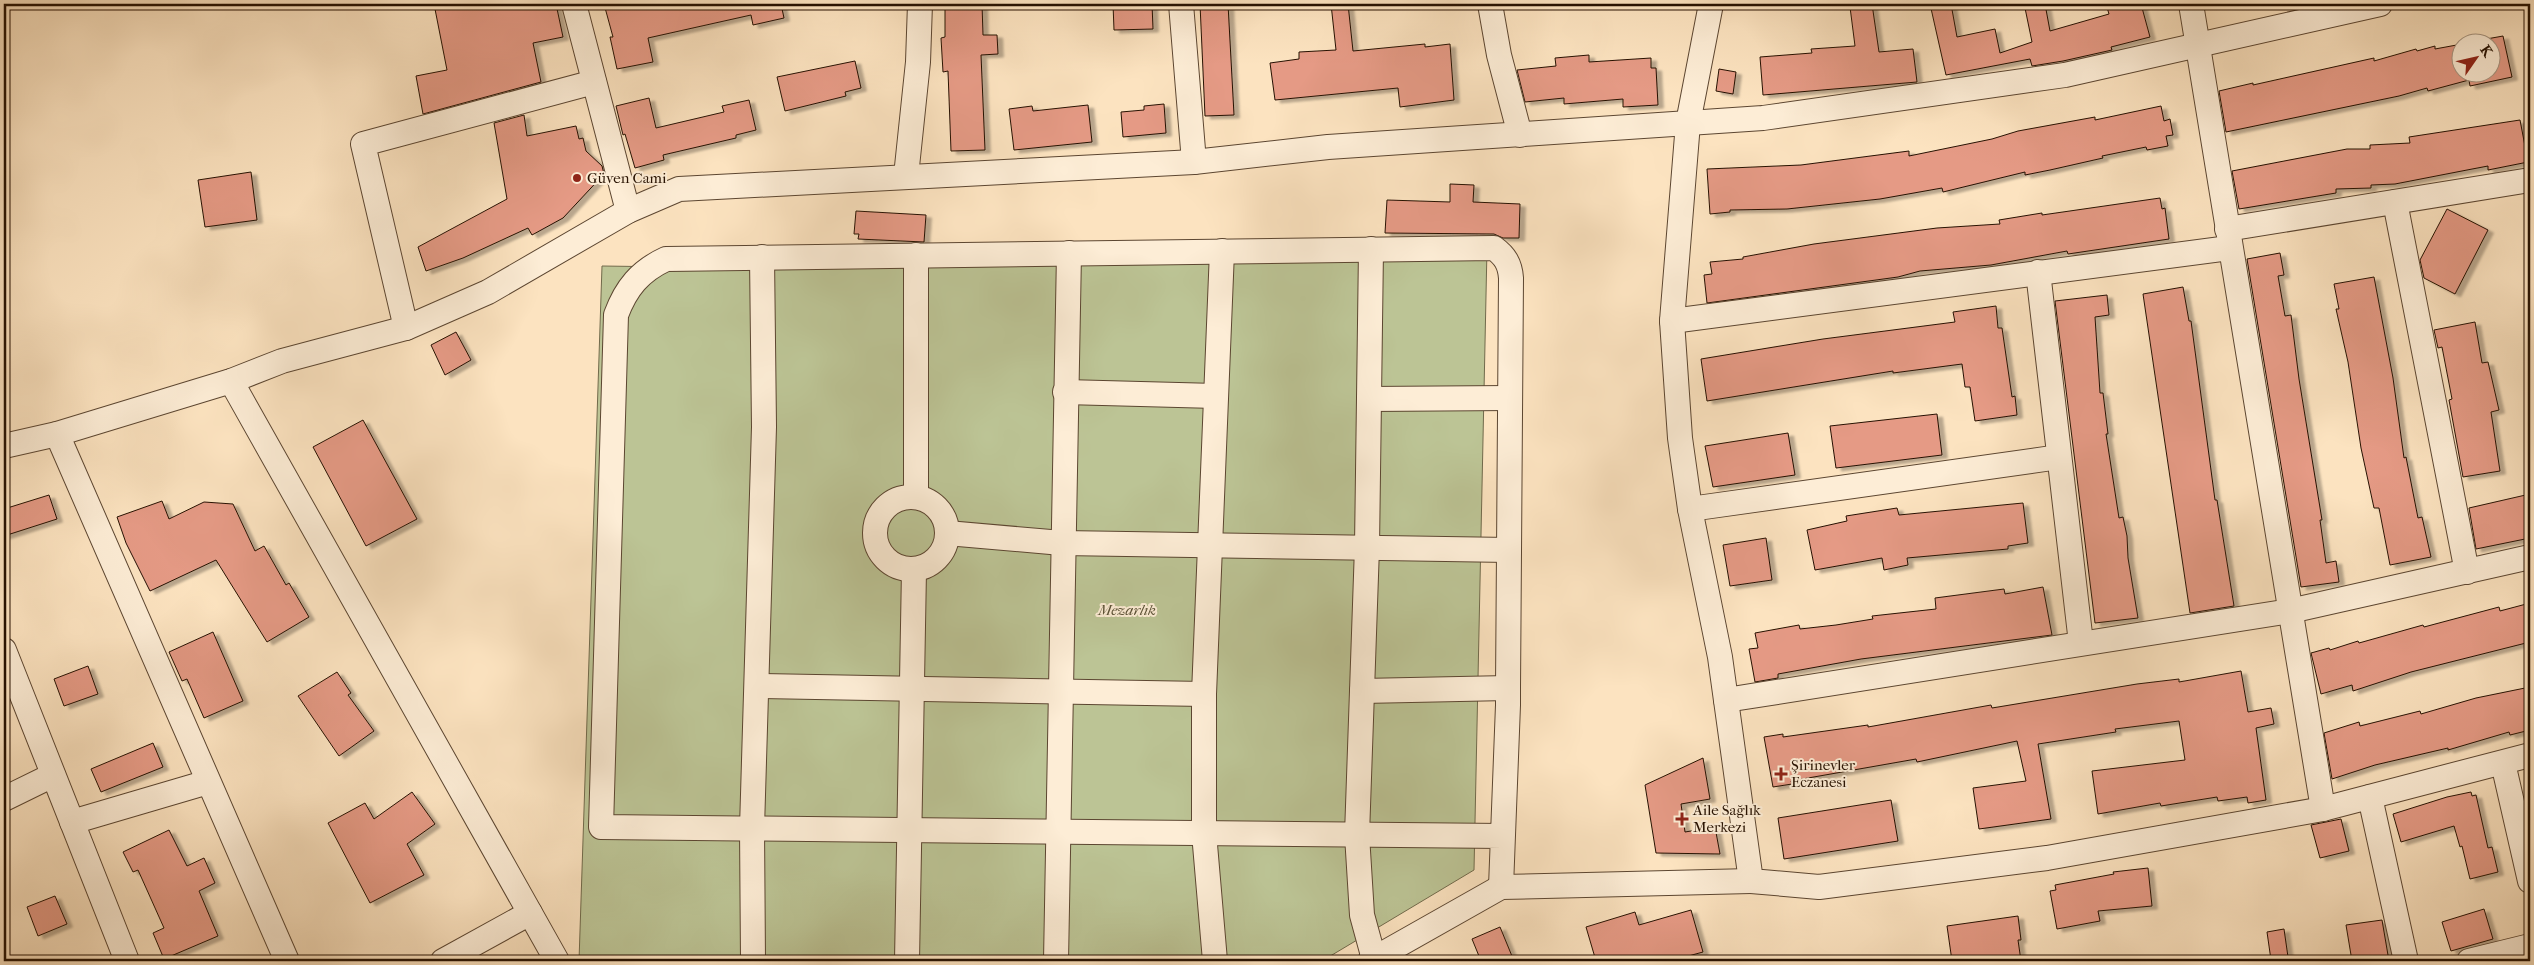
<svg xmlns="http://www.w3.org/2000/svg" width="2534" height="965" font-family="'IM FELL French Canon',serif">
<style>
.green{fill:#bcc495;stroke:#716a4b}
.building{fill:#e59a85;stroke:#261101;filter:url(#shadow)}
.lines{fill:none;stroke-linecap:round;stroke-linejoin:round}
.minor-casing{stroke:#5c4631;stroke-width:26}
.minor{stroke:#fdedd6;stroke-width:24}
.poi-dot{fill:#8f2418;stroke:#fdedd6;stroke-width:2}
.labels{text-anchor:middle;stroke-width:4;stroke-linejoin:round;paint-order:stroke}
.poi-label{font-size:15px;fill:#261101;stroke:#fdedd6;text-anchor:start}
.park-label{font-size:15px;font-style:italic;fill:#5a5035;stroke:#fdedd6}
</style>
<defs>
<filter id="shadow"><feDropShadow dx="5.5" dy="3" stdDeviation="1" flood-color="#0004"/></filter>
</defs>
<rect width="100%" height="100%" fill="#fce3c0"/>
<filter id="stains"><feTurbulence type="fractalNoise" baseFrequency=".004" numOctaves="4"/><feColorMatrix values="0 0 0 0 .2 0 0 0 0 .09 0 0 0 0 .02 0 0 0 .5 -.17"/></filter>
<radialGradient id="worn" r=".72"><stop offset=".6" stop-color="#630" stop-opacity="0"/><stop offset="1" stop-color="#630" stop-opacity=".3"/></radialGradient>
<path class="green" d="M1487 248 1474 870 1322 961H579L602 266 817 269Z"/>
<g class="building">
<path d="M434 4H556L563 37 533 43 541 82 423 114 416 76 447 70Z"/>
<path d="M604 4H639L640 8 661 4H781L784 18 753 25 751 15 648 38 653 62 617 69 610 37H613Z"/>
<path d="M945 4H982L983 35H997L998 54 981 55 985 150 951 151 948 71 943 72 941 38 945 37Z"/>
<path d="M1113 4H1152L1153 29 1114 30Z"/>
<path d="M1200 4H1228L1234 115 1205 116Z"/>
<path d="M1331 4H1348L1353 51 1425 44V47L1450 44 1454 100 1400 107 1398 88 1275 100 1270 63 1299 59V52L1336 50Z"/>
<path d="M1872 4 1879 52 1913 49 1917 82 1763 95 1760 57 1812 53 1811 49 1855 46 1850 7Z"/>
<path d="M1930 4H1951L1957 37 1995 29 2000 53 2032 42 2025 8 2045 4 2050 31 2109 14 2106 4H2141L2150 37 2111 47 2112 50 2063 61 2032 66 2030 59 1946 75Z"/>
<path d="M2503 36 2512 77 2470 86 2469 80 2428 91 2427 88 2399 96 2226 132 2219 91 2253 83V85L2374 58V61L2416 49 2417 51 2435 46V49L2462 44V72H2492V42H2470Z"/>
<path d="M1589 55V62L1651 58V68H1656L1658 105 1623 107V99L1564 104V98L1525 102 1517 70 1556 66 1555 58Z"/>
<path d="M855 61 861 88 845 92 846 96 785 111 777 77Z"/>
<path d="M1719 69 1736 72 1733 94 1716 91Z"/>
<path d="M649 98 656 128 724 112 722 106 749 100 756 130 736 135V138L663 155 664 160 635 168 625 134 623 135 616 106Z"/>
<path d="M1164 104 1166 133 1123 137 1121 112 1144 110V106Z"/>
<path d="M1088 105 1092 142 1014 150 1009 109 1032 106 1033 111Z"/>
<path d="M2161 106 2164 121 2170 119 2173 135 2166 136 2168 146 2147 150 2146 147 2102 156 2103 158 2050 170 2025 175V172L1943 192 1942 188 1880 199 1787 209 1730 210V212L1710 214 1707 169 1801 165 1909 151V156L1992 139 2018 131 2095 117V120Z"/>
<path d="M524 115 527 136 576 126 579 139 583 138 586 151 602 166 604 174 563 218 532 235 528 228 463 258 426 271 418 247 507 199 494 123Z"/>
<path d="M2520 120 2528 162 2488 170V166L2467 170 2395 184 2371 185V188L2336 189V193L2239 209 2232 171 2347 149H2370V145L2410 143 2409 137Z"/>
<path d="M251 172 257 220 205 227 198 180Z"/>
<path d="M1450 184 1474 185 1473 202 1520 204 1519 238H1503L1494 234 1385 233 1387 200 1450 202Z"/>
<path d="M2160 198 2162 209 2165 208 2169 239 2068 254 2067 251 1991 265 1920 271 1898 277 1707 303 1704 275 1712 274 1710 262 1743 259V257L1814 244 1937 228 2000 224 1999 220 2042 213V215Z"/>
<path d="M2447 209 2488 230 2455 294 2424 278 2420 260Z"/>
<path d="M856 211 926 215 924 242 858 239 859 234H854Z"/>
<path d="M2280 253 2284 275 2278 276 2285 316 2291 315 2299 379 2322 520H2320L2326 563 2336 561 2339 582 2301 587 2247 259Z"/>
<path d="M2374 277 2393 378 2404 458 2406 457 2418 518 2422 517 2431 557 2390 565 2379 508H2374L2361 448 2348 362 2336 309H2339L2334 284Z"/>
<path d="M2183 287 2189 321H2191L2215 500H2217L2234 606 2190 613 2143 294Z"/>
<path d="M2107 295 2109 315 2095 317 2100 393H2103L2108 434H2106L2119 518 2123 517 2127 536 2128 558 2138 618 2095 623 2055 301Z"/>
<path d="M1996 306 1998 328H2002L2012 397 2015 396 2017 415 1975 421 1970 387H1965L1962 364 1893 373V371L1707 401 1701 359 1823 339 1955 322 1953 312Z"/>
<path d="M2475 322 2482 363 2488 362 2499 410 2491 412 2500 471 2463 477 2449 400 2452 399 2442 347 2438 348 2434 330Z"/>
<path d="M456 332 471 360 445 375 431 345Z"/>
<path d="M1937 414 1942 455 1836 468 1830 426Z"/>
<path d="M363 420 417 519 366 546 313 447Z"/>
<path d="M1788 433 1795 475 1713 487 1705 446Z"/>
<path d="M2530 494V538L2476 549 2469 508Z"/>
<path d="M49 495 57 519 4 536V509Z"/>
<path d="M162 501 169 519 204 502 233 504 255 551 264 546 286 585 289 583 309 617 267 642 216 560 150 591 126 543 117 517Z"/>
<path d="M2023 503 2028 543 2008 546V549L1907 558 1908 565 1884 570 1882 558 1815 570 1807 530 1847 521 1846 516 1897 508 1899 515Z"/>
<path d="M1766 538 1772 580 1730 586 1723 545Z"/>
<path d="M2043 587 2052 635 1861 659 1778 674V678L1755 682 1749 649 1758 648 1755 633 1799 625 1800 629 1836 625 1873 619 1872 616 1936 609 1935 598 2004 589 2005 594Z"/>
<path d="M2530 603V642L2411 672 2353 691 2352 685 2321 694 2311 653 2329 648 2330 650 2358 641 2359 643 2423 625 2424 627 2499 607 2500 611Z"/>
<path d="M213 632 243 701 204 718 187 679 182 681 169 652Z"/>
<path d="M88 666 98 694 64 706 54 679Z"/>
<path d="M2241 671 2248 712 2271 708 2274 724 2256 728 2266 800 2248 803 2247 797 2218 801 2217 797 2161 806 2160 803 2098 814 2092 771 2185 760 2179 721 2115 729 2116 732 2038 744 2051 819 1979 829 1973 788 2026 781 2017 741 1917 762 1916 759 1791 781 1792 784 1773 787 1764 737 1783 734V737L1868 725V727L1991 705 1992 708 2137 684 2179 679V682Z"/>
<path d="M337 672 351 693 348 695 374 731 339 756 298 696Z"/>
<path d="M2530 687V730L2510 735 2509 732 2448 750V748L2375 765 2332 779 2324 733 2359 722 2360 726 2420 711 2421 714 2476 698Z"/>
<path d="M153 743 163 767 101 792 91 769Z"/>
<path d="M1703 758 1710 799 1681 804 1685 832 1715 827 1720 854 1656 853 1645 785Z"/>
<path d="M412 792 435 824 407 844 424 875 370 903 328 823 365 803 374 819Z"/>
<path d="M2471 792 2472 796 2476 795 2488 848 2492 847 2498 872 2470 879 2462 846 2460 847 2454 826 2401 842 2393 814 2447 797Z"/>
<path d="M1891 800 1898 841 1784 859 1778 818Z"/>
<path d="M2341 819 2349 851 2320 858 2311 825Z"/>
<path d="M169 830 187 866 204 858 215 883 199 891 218 936 164 959 153 933 164 928 138 870 133 872 123 852Z"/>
<path d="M2148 868 2152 906 2098 911 2100 921 2057 929 2050 891 2056 890 2055 885 2114 874 2113 872Z"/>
<path d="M55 896 67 924 38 936 27 907Z"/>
<path d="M2484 909 2493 939 2451 951 2442 922Z"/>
<path d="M1691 910 1703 952 1670 961H1596L1586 927 1635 912 1639 925Z"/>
<path d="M2018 916 2021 940H2018L2021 961H1952L1947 926Z"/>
<path d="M2382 920 2389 961H2352L2346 925Z"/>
<path d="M1500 927 1514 961H1481L1472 939Z"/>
<path d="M2284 929 2288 957 2271 960 2267 932Z"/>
</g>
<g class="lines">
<g class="minor-casing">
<g id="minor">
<path d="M574 4 628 211"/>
<path d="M1181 4 1194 162"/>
<path d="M1490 4 1499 55 1520 135"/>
<path d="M1711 4 1688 123 1672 321 1680 438 1690 509 1720 657 1751 881 1819 887 2047 858 2323 809 2530 755"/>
<path d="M2191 4 2323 809"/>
<path d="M906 176 918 62 920 4"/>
<path d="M2395 202 2467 572"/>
<path d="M2227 229 2530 180"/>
<path d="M1371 249 1367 547 1357 835 1362 915 1374 959"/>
<path d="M916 255V497"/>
<path d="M2038 272 2081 643"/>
<path d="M1672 321 2229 248"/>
<path d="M406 328 363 144 594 82"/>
<path d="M231 381 557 961"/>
<path d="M1065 392 1216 396"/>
<path d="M1369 399 1510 398"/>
<path d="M57 434 287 961"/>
<path d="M4 446 57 434 231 381 282 361 406 328 488 292 628 211 679 189 1194 162 1328 147 1763 118 2065 75 2380 4"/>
<circle cx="911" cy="533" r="36"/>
<path d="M1690 509 2059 457"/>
<path d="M947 533 1062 543 1509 550"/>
<path d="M4 650 127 961"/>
<path d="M757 686 1204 694"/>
<path d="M1362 691 1508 688"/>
<path d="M1726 700 2290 611 2530 557"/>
<path d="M2503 763 2530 881"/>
<path d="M2370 797 2406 961"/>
<path d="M4 799 53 775"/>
<path d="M72 822 208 782"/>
<path d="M1501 887 1508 705V688L1511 278C1510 264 1505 256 1494 248L666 259C640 271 626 288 616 315L601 827 1503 836"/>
<path d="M443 961 530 913"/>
<path d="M753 961 752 828 764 427 762 257"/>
<path d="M907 961 914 570"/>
<path d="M1056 961 1069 253"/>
<path d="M1215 961 1204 833V694L1222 251"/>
<path d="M1370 961 1501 887 1751 881"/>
<path d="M2469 961 2530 946"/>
</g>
</g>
<use href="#minor" class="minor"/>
</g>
<g class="poi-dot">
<circle cx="577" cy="178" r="5"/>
<path d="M1778.5 766.5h5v5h5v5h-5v5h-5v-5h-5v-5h5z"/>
<path d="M1679.5 811.5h5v5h5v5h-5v5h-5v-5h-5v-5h5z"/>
</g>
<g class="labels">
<g class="poi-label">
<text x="587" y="183">Güven Cami</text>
<text x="1791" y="770">Şirinevler<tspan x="1791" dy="17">Eczanesi</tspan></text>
<text x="1693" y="815">Aile Sağlık<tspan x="1693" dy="17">Merkezi</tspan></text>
</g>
<g class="park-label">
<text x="1127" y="615">Mezarlık</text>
</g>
</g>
<rect width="2534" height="965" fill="none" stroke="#fce3c0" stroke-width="20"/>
<rect x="5" y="5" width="2524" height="955" fill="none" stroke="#261101" stroke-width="2.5"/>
<rect x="10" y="10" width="2514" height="945" fill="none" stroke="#261101"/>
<g transform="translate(2476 58) rotate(56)"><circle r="24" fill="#fdedd6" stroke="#a79581"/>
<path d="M0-4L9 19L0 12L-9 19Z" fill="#8f2418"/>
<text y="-8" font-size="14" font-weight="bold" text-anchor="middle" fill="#261101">K</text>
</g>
<rect width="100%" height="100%" filter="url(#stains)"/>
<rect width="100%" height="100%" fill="url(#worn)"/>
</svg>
